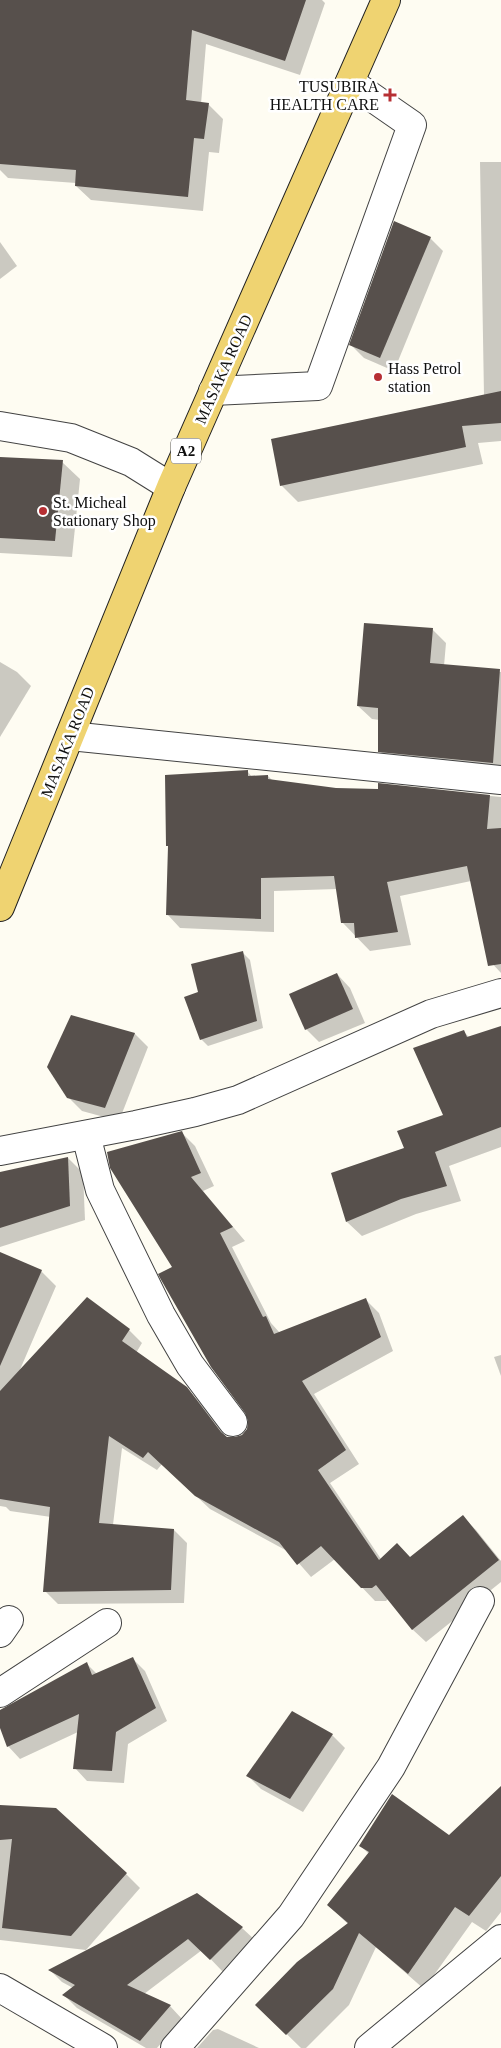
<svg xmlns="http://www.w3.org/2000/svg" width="501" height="2048" font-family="'Times New Roman',serif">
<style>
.shadow{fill:#0003}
.building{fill:#57504c}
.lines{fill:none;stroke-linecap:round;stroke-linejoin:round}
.minor-casing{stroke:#424242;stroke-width:30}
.major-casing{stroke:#202020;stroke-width:30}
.minor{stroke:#fff;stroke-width:28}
.major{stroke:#efd371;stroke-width:28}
.poi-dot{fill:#b62f33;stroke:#fff;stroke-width:2}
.labels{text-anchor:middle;stroke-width:5;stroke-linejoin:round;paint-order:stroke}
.shield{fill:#fff;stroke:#575757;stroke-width:1}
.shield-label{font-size:15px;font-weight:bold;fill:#0f0f0f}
.poi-label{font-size:16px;fill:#0f0f0f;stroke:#fff;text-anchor:start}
.street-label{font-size:16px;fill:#0f0f0f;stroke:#fff}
</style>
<rect width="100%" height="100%" fill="#fefcf2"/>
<g class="shadow">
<path d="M0 0H322L325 3 300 75 206 44 201 104H208L223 119 219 153 209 152 203 211 91 200 76 186V183L8 178 0 170Z"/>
<path d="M480 162H501V441L478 443 483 464 298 502 281 485 484 396Z"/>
<path d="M430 238 443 251 394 371 364 358 351 345Z"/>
<path d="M0 242 17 266 0 279Z"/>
<path d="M0 458 62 462 80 479 72 557 0 553Z"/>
<path d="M432 629 446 643 444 666 501 672V776L393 765 380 751V720L372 719 358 706Z"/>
<path d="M0 662 17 672 31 686 0 737Z"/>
<path d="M248 772 252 777 268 776 273 781 336 789 380 790V785L501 797V973L488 959 471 881 400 896 411 945 370 951 342 922 337 889 274 891V932L180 928 167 914Z"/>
<path d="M243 953 250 960 263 1028 208 1046 201 1039 199 992Z"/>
<path d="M337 974 350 988 365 1023 319 1042 306 1029Z"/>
<path d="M72 1016 135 1034 148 1047 119 1121 82 1111 68 1097Z"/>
<path d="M501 1028V1147L449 1166 461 1201 416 1214 362 1236 347 1222 406 1148 444 1116 464 1032 470 1038Z"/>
<path d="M182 1133 195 1146 214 1186 203 1191 245 1241 232 1247 271 1323 280 1333 366 1300 379 1313 393 1351 314 1394 359 1464 330 1483 381 1559 411 1558 463 1517 476 1530 501 1561V1582L426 1642 412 1629 388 1599 386 1601H375L335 1559 311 1577 289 1552 210 1509 162 1464 157 1470 122 1448 113 1525 174 1530 187 1543 184 1603 58 1604 45 1591 51 1517 10 1511 6 1507 0 1506V1253L41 1271 56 1286 19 1372 87 1299 129 1330 142 1343 136 1353 186 1388 200 1402 227 1438 236 1439 243 1436 248 1429 250 1420 174 1267Z"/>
<path d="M68 1158 83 1173 85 1220 0 1247V1174Z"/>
<path d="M501 1355V1376L494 1357Z"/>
<path d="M133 1659 145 1671 167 1721 128 1744 124 1783 87 1781 75 1768 78 1732 20 1759 8 1746 0 1724V1712L87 1664 97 1674Z"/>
<path d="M332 1735 345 1748 303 1812 261 1789 248 1776Z"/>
<path d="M501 1788V1912L486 1931 472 1922 424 1989 376 1947 349 2005 306 2048H301L257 2005 349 1925 328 1905 369 1854 360 1845 449 1837Z"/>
<path d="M0 1806 126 1874 140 1888 86 1950 0 1940Z"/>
<path d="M197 1895 242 1928 255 1940 223 1972 202 1950 144 1994 170 2006 182 2019 157 2048H146L77 2008 64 1995 73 1988 62 1982 50 1970Z"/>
<path d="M218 2029 259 2048H197L213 2030Z"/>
</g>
<g class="building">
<path d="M0 0H306L285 61 192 30 186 100 209 103 204 139 194 138 188 197 75 186 76 170 0 164Z"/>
<path d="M394 221 431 237 380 358 349 345Z"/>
<path d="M501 391V423L462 426 466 447 280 486 271 439Z"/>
<path d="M0 457 63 460 55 541 0 538Z"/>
<path d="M364 623 433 628 430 663 500 669 493 763 378 752V708L357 706Z"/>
<path d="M248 770V776L268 775V779L336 788 378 789V783L490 795 487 829 501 828V964L488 966 467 866 387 882 398 932 355 938 354 923H341L334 876 261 878V919L166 915 168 846H166L165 775Z"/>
<path d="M243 951 257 1021 200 1040 184 997 198 992 191 964Z"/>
<path d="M337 973 353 1009 305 1030 289 994Z"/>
<path d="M71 1015 135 1033 105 1108 67 1098 47 1067Z"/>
<path d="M501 1026V1127L435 1152 447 1186 401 1199 346 1222 331 1173 404 1148 397 1131 443 1115 413 1048 464 1030 467 1037Z"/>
<path d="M182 1131 201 1173 191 1177 233 1227 220 1233 263 1317 266 1316 274 1334 366 1298 381 1337 302 1381 346 1450 318 1470 379 1560 397 1543 410 1557 463 1515 499 1560 412 1630 376 1585 372 1588H361L321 1546 297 1565 279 1542 195 1496 148 1452 143 1458 109 1436 99 1523 174 1529 171 1590 43 1592 50 1507 0 1499V1391L87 1297 130 1329 122 1341 187 1387 221 1432 227 1437H235L242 1435 247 1429 248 1421 245 1413 211 1367 160 1278 158 1274 172 1267 110 1168 107 1152Z"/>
<path d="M68 1157 70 1206 0 1228V1172Z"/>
<path d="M0 1252 42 1270 0 1366Z"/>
<path d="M133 1657 156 1708 116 1732 112 1771 73 1769 79 1714 7 1747 0 1728V1710L87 1662 92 1675Z"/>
<path d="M292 1711 333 1734 290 1799 246 1776Z"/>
<path d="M501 1786V1876L469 1916 455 1907 408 1974 359 1933 333 1989 286 2035 255 2005 297 1962 348 1923 327 1905 369 1852 359 1846 392 1794 449 1835Z"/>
<path d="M0 1805 56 1808 127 1873 71 1936 2 1928 12 1839 0 1840Z"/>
<path d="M197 1893 243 1927 210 1960 188 1939 127 1985 171 2005 140 2041 62 1995 75 1985 48 1970Z"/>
</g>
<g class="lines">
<g class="minor-casing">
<g id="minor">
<path d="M213 391 318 386 412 125 350 82"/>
<path d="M0 426 71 438 131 462 171 487"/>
<path d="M70 736 501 780"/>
<path d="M86 1135 100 1190 161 1315 190 1365 233 1422"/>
<path d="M0 1151 136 1125 195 1112 238 1100 431 1014 501 993"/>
<path d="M0 1633 9 1620"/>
<path d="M0 1693 107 1623"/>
<path d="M0 1988 103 2048"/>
<path d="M175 2048 291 1916 391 1767 480 1601"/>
<path d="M369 2048 501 1939"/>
</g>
</g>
<g class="major-casing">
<path id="major" d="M0 907 171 487 386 0"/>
</g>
<use href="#minor" class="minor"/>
<use href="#major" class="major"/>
</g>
<g class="poi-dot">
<path d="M387.5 87.5h5v5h5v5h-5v5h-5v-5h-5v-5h5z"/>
<circle cx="378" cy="377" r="5"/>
<circle cx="43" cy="511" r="5"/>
</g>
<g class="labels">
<rect class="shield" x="171" y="438.5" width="30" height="25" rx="4"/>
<g class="shield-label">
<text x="186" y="456">A2</text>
</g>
<g class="poi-label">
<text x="379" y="92" text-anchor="end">TUSUBIRA<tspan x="379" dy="18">HEALTH CARE</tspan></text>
<text x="388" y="374">Hass Petrol<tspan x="388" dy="18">station</tspan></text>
<text x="53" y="508">St. Micheal<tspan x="53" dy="18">Stationary Shop</tspan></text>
</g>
<g class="street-label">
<text transform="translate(223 369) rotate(-66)" y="6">MASAKA ROAD</text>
<text transform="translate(67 742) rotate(-68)" y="6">MASAKA ROAD</text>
</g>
</g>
</svg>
